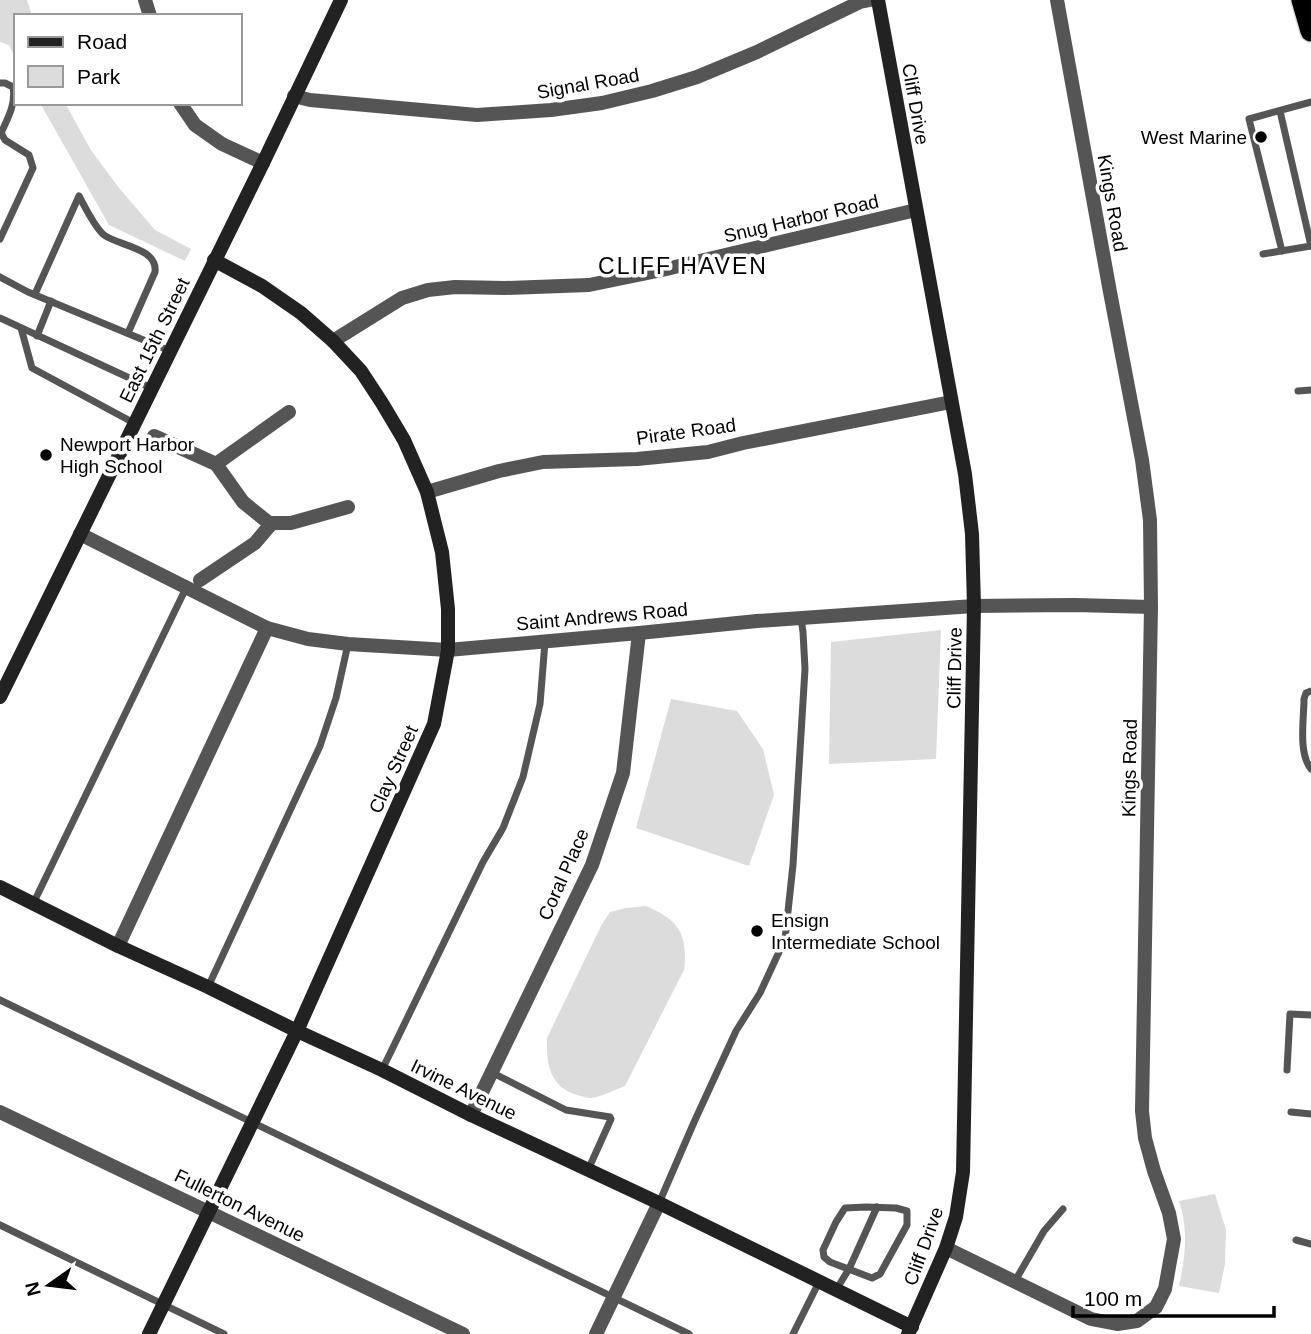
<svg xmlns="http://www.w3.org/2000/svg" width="1311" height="1334" font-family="Arial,sans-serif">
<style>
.green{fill:#dcdcdc}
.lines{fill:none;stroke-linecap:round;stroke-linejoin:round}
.highway-casing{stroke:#dbdbdb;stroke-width:24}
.lane{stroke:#555;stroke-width:7}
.street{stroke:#555;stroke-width:14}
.secondary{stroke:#222;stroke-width:14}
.highway{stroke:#000;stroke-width:21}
.poi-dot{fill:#000;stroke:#fff;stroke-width:2.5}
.labels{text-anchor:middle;stroke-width:7;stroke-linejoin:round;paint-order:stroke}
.street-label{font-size:19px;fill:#000;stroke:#fff}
.poi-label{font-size:19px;fill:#000;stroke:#fff;text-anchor:start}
.quarter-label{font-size:23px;letter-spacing:2px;fill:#000;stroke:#fff}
</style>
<rect width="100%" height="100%" fill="#fff"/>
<g class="green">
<path d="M0 0H27L32 16H16V59L9 45 0 42Z"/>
<path d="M40 103H65L91 150 119 188 155 230 191 249 185 261 109 225Z"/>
<path d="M941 630 936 759 829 764 831 642Z"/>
<path d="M671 699 737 711 763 749 774 795 749 866 636 828Z"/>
<path d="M646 906C679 920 688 934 684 970L625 1086C614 1090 600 1098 588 1098 587 1098 578 1095 577 1095 550 1087 546 1064 547 1038L601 926 610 912 626 908Z"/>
<path d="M1215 1194 1226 1230 1225 1264 1219 1293 1179 1286C1185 1257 1189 1230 1179 1201Z"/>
</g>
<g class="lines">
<g class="highway-casing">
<path id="highway" d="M1302 0 1311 31"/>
</g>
<g class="lane">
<path d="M0 83H5L13 87C16 104 8 118 1 133L5 140 29 155 33 168 0 239"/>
<path d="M1280 111 1311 246"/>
<path d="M1282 251 1249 119 1311 102"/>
<path d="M1263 254 1311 246"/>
<path d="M0 277 28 292 170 351"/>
<path d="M35 294 79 196C85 207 95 228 104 235 119 246 158 248 155 272L128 333"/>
<path d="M0 318 151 388"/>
<path d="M21 328 32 368 134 423"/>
<path d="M37 336 51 301"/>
<path d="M1298 391 1311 390"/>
<path d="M1311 691 1306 693 1304 699C1304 719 1298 753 1311 769"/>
<path d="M33 904 186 588"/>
<path d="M208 987 320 746 336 698 348 644"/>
<path d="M0 1000 689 1334"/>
<path d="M382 1070 483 862 503 828 523 777 540 704 545 642"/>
<path d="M1287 1070 1290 1014 1311 1015"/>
<path d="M491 1072 566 1110 610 1117 611 1119 588 1170"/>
<path d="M1291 1112 1311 1114"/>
<path d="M659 1203 695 1120 736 1031 760 993 785 939 793 865 805 669 803 632 801 618"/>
<path d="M866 1207 896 1208 907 1211V1225L880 1274 872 1278 830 1262 824 1257 823 1250 836 1222 845 1208Z"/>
<path d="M0 1225 224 1334"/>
<path d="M1296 1240 1311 1244"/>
<path d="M1015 1281 1044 1231 1063 1209"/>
<path d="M836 1290 849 1269 877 1207"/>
<path d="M793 1334 819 1282"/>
</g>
<g class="street">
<path d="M145 0 150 16"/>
<path d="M294 96 310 100 477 115 551 110 602 103 652 91 697 77 757 52 860 2 870 0"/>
<path d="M180 103 195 125 222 144 263 163"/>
<path d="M333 341 402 298 428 290 455 287 505 288 589 285 662 270 916 210"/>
<path d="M154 436 216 464 243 502 269 523H291L348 507"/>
<path d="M216 464 289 412"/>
<path d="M427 492 499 471 543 462 637 459 708 452 743 443 951 402"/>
<path d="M80 534 267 628 308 639 348 644 448 650 639 633 757 621 974 606 1075 605 1151 607"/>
<path d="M200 580 255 543 272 523"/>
<path d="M118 946 267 628"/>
<path d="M0 1112 463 1334"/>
<path d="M471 1115 592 865 623 773 639 633"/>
<path d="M946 1248 1091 1319 1117 1324 1137 1321 1156 1307 1165 1289 1174 1239 1169 1213 1154 1171 1145 1138 1142 1111 1151 607 1150 520 1142 460 1110 292 1057 0"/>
<path d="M596 1334 659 1203"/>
</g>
<g class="secondary">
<path d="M878 0 965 474 972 534 974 606 963 1172 956 1217 946 1248 908 1334"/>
<path d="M0 697 263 163 341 0"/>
<path d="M0 887 118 946 208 987 297 1031 382 1070 471 1115 659 1203 912 1327"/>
<path d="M149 1334 297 1031 434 724 448 650V609L442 552 427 492 404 440 382 403 361 371 333 341 301 313 262 286 214 260"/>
</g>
<use href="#highway" class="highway"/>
</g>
<g class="poi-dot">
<circle cx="1261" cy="137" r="7"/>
<circle cx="46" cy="455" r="7"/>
<circle cx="757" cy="931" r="7"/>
</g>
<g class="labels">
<g class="street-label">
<text transform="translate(588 83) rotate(-10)" y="7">Signal Road</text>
<text transform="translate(916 104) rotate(80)" y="7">Cliff Drive</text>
<text transform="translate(1113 203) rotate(80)" y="7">Kings Road</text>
<text transform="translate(801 218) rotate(-13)" y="7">Snug Harbor Road</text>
<text transform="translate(154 340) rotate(-64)" y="7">East 15th Street</text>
<text transform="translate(686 431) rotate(-8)" y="7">Pirate Road</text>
<text transform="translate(602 616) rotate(-5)" y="7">Saint Andrews Road</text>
<text transform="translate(954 668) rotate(-89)" y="7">Cliff Drive</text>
<text transform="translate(1129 768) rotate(-89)" y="7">Kings Road</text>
<text transform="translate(393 769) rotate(-66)" y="7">Clay Street</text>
<text transform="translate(563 874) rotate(-66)" y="7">Coral Place</text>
<text transform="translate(464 1089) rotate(26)" y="7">Irvine Avenue</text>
<text transform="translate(240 1205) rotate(26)" y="7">Fullerton Avenue</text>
<text transform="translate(923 1246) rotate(-70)" y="7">Cliff Drive</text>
</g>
<g class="poi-label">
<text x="1247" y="144" text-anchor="end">West Marine</text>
<text x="60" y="451">Newport Harbor<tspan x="60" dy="22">High School</tspan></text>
<text x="771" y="927">Ensign<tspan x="771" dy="22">Intermediate School</tspan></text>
</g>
<g class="quarter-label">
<text x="683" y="274">CLIFF HAVEN</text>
</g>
</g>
<rect x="14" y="14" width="228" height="91" fill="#ffffff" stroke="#999999" stroke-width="2"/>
<rect x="28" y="37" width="35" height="10" fill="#222222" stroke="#999999" stroke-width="2"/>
<text x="77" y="49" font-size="21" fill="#000000">Road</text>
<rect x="28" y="66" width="35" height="21" fill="#dcdcdc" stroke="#999999" stroke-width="2"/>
<text x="77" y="84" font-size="21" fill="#000000">Park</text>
<g transform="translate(49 1285) rotate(256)" stroke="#ffffff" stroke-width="5" paint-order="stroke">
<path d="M0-5L12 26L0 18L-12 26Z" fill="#000000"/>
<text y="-10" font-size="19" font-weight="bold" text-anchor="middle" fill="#000000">N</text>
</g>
<path d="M1073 1306v10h201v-10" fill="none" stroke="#000000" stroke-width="3.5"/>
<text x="1084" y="1306" font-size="21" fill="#000000" stroke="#ffffff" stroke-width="5" paint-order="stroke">100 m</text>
</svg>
